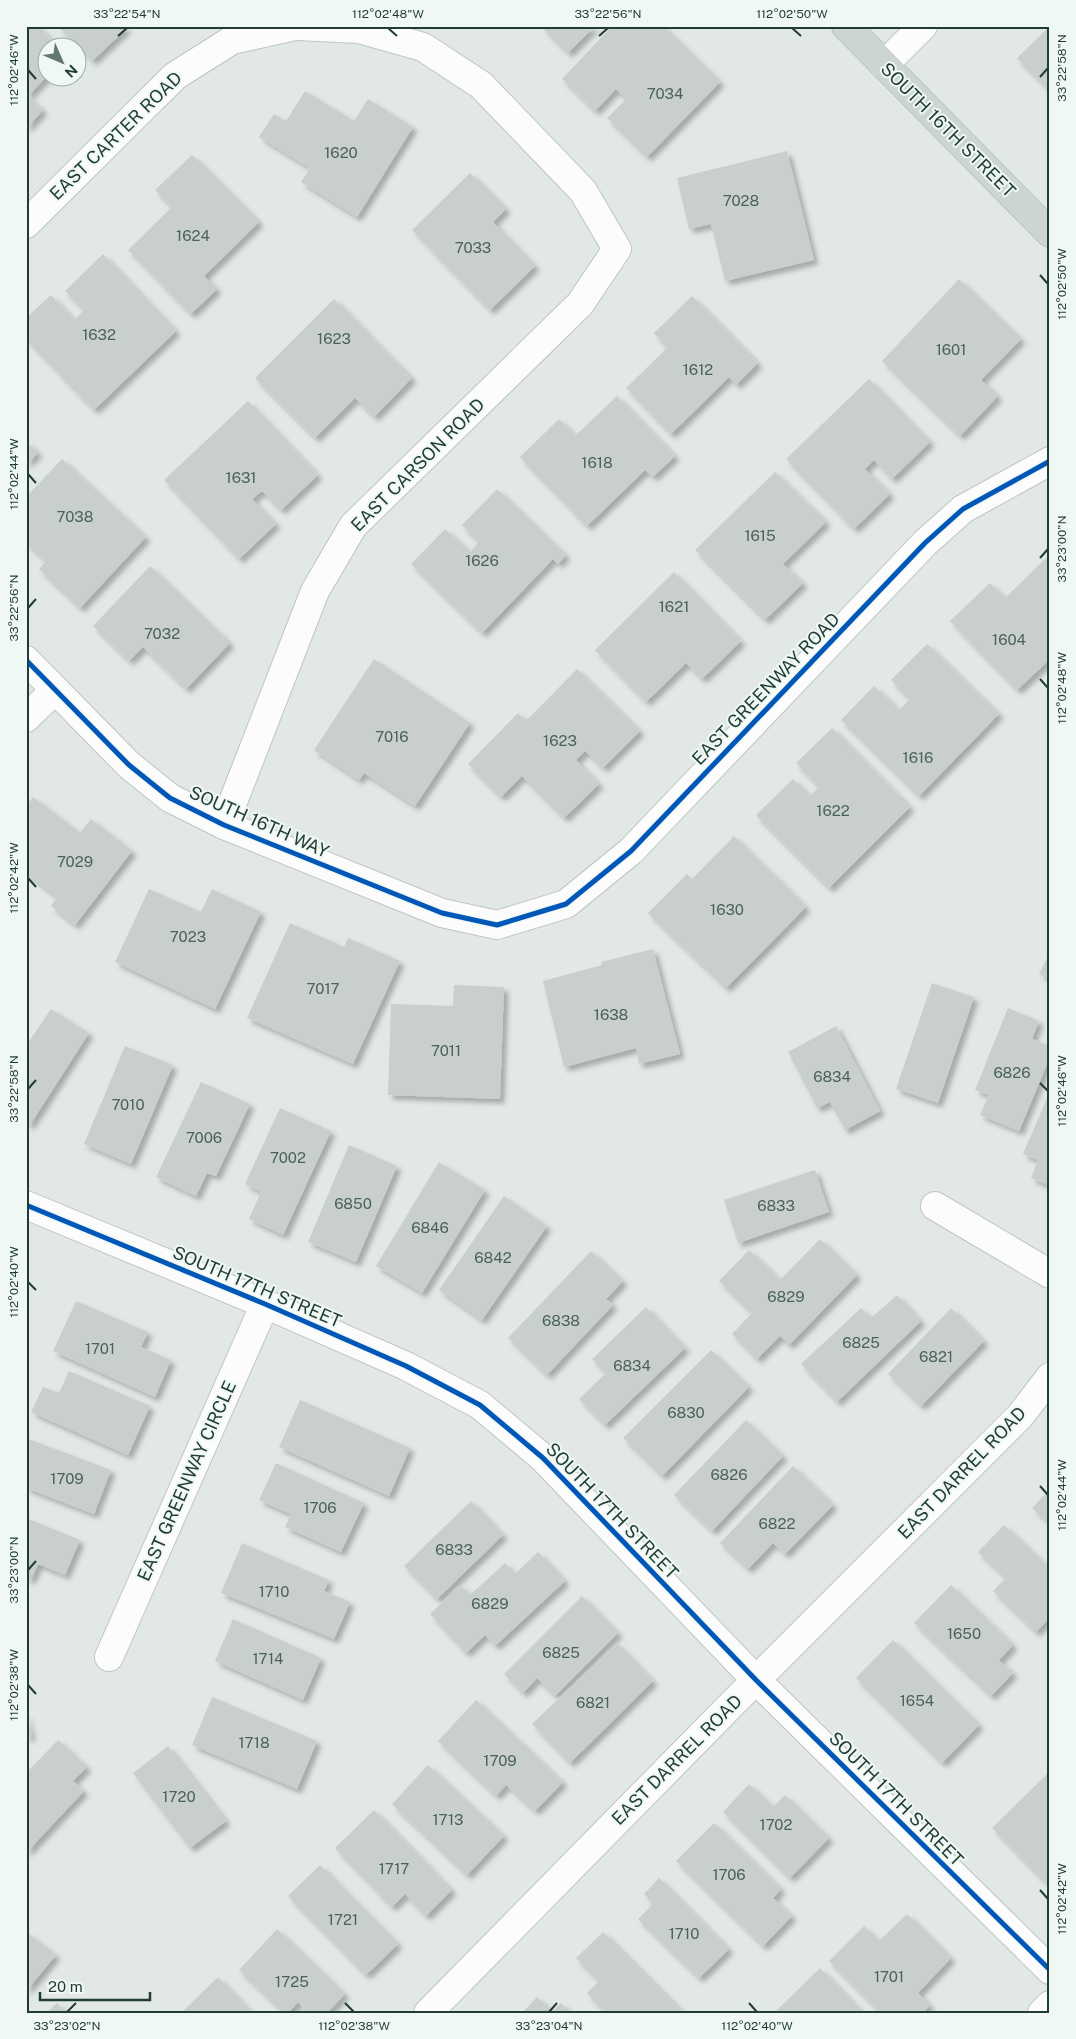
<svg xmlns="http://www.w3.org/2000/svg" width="1076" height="2039" font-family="'Public Sans',sans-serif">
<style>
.building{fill:#c9cfcd;filter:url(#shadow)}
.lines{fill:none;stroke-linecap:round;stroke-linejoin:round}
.minor-casing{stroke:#bfc5c2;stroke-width:30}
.major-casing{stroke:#bbc5c2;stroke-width:30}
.minor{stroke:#fbfcfb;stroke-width:28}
.major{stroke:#cdd5d3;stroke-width:28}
.cycleway-casing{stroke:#f0f8f4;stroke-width:8}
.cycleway{stroke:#0057b8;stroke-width:5}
.ticks{fill:none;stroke:#1f3c35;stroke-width:2}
.labels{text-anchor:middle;stroke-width:4;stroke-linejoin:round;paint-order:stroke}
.number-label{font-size:15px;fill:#4a625c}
.street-label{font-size:18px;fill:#1f3c35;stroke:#f0f8f4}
.neatline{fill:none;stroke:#1f3c35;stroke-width:2}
.ticks-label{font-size:12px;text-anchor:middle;fill:#1f3c35}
</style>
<defs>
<filter id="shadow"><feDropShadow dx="4.5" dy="4.5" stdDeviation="2.5" flood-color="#0004"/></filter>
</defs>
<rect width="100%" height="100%" fill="#e2e8e5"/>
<g class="building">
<path d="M26 26H38L60 48H48V75L28 96 43 110 26 129Z"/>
<path d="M58 26H125L127 28 92 61Z"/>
<path d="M541 26H595L568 53Z"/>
<path d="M612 26H663L720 82 647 157 607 118 626 99 616 89 595 111 562 79Z"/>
<path d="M1050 26V91L1017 58Z"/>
<path d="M305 91 354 121 368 99 413 127 357 217 301 182 310 168 259 137 274 114 286 121Z"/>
<path d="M787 151 814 260 725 281 711 224 689 229 677 178Z"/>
<path d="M192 155 259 222 204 276 217 289 191 314 128 250 172 207 155 190Z"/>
<path d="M470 173 506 209 493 222 535 266 490 310 412 230Z"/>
<path d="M103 254 176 331 94 410 26 339V318L51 295 74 320 84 310 65 291Z"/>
<path d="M959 279 1021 339 981 380 998 396 960 436 882 361Z"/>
<path d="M692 296 758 363 736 385 729 377 671 434 626 388 667 348 654 333Z"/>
<path d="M334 299 412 378 374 417 355 398 315 438 255 378Z"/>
<path d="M869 379 930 442 892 479 874 460 865 469 890 494 854 529 786 459Z"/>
<path d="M617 396 675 456 653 477 645 470 587 526 520 457 559 419 575 436Z"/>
<path d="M248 401 318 475 281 510 262 491 252 499 276 524 239 559 164 480Z"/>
<path d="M26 441 38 453 26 464Z"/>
<path d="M62 459 146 537 80 608 39 569 46 561 26 543V497Z"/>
<path d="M775 472 826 522 783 564 803 583 765 620 695 550Z"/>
<path d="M497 489 566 555 558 564 553 559 482 633 411 564 445 529 470 552 479 542 462 525Z"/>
<path d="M1046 558 1050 562V659L1017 690 950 621 990 583 1005 598Z"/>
<path d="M150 566 230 643 186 689 143 647 129 661 93 626Z"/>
<path d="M674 572 741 641 702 679 686 663 646 702 595 650Z"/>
<path d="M927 644 999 714 919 796 841 720 874 686 899 710 910 699 891 680Z"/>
<path d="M374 659 470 723 415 806 364 773 359 780 314 750Z"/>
<path d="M577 669 640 731 603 768 585 751 576 760 599 784 564 818 522 776 501 797 468 764 518 713 526 721Z"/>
<path d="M832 728 910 807 829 888 756 815 793 779 810 796 819 787 796 763Z"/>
<path d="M33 797 80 833 91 819 132 851 75 925 51 906 57 897 26 873V806Z"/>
<path d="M734 836 806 907 726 988 648 913 687 874 692 879Z"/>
<path d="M149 889 201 912 212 889 261 912 215 1009 115 962Z"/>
<path d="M290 923 344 947 348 938 400 961 353 1064 247 1018Z"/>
<path d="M653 949 680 1054 639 1064 636 1048 564 1067 543 981 602 965 601 962Z"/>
<path d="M1050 952V979L1039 974Z"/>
<path d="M932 983 974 997 938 1103 896 1089Z"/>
<path d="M454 985 504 987 500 1099 388 1095 391 1004 453 1006Z"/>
<path d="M1008 1008 1039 1021 1032 1039 1050 1046V1057L1019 1131 980 1115 989 1095 975 1090Z"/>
<path d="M51 1009 89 1033 30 1125 26 1123V1046Z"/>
<path d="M836 1026 880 1111 845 1130 830 1102 817 1108 788 1052Z"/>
<path d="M125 1046 173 1065 131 1164 84 1144Z"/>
<path d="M201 1082 250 1104 216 1176 207 1173 196 1196 156 1177Z"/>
<path d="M1050 1091V1186L1031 1178 1038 1160 1023 1154Z"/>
<path d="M280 1108 331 1131 283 1235 249 1219 261 1192 245 1184Z"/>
<path d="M349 1145 397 1166 356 1262 308 1242Z"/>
<path d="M439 1162 485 1190 422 1293 376 1266Z"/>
<path d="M815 1170 829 1212 738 1243 724 1200Z"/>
<path d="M504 1196 547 1226 482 1320 439 1290Z"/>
<path d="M820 1239 857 1275 789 1345 780 1336 757 1359 732 1334 752 1313 719 1281 749 1250 780 1280Z"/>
<path d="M591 1251 623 1281 606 1299 613 1305 547 1375 508 1338Z"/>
<path d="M897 1295 921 1321 837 1402 801 1364 861 1308 871 1318Z"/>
<path d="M76 1301 148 1332 141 1347 171 1360 155 1397 53 1351Z"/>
<path d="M646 1307 685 1348 605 1425 579 1399 606 1373 592 1359Z"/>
<path d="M951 1308 984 1341 921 1406 888 1374Z"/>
<path d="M711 1350 749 1387 662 1476 623 1438Z"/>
<path d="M69 1371 150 1406 128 1455 31 1412 43 1387 59 1393Z"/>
<path d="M300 1400 410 1448 389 1496 279 1447Z"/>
<path d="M746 1420 783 1456 712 1531 674 1495Z"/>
<path d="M26 1438 111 1470 94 1514 26 1488Z"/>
<path d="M276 1463 364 1503 341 1552 285 1527 291 1514 259 1500Z"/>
<path d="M793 1466 833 1505 785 1554 773 1543 748 1569 720 1543Z"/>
<path d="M1050 1489V1524L1032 1508Z"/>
<path d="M471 1501 503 1535 437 1599 404 1566Z"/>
<path d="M26 1518 80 1540 65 1575 38 1564 31 1580 26 1578Z"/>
<path d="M1004 1525 1050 1569V1618L1036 1632 993 1591 1006 1578 978 1552Z"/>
<path d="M242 1543 329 1580 324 1591 350 1602 334 1639 221 1593Z"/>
<path d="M538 1552 565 1581 495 1646 485 1635 466 1653 430 1614 460 1585 470 1595 505 1563 515 1574Z"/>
<path d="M951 1585 1013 1645 999 1660 1013 1673 991 1696 914 1623Z"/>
<path d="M582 1596 618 1633 555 1696 537 1678 523 1693 504 1674Z"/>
<path d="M233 1619 321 1658 303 1700 215 1661Z"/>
<path d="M893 1640 979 1725 942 1763 856 1678Z"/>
<path d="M617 1643 653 1681 570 1763 532 1724Z"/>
<path d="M212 1697 317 1741 297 1789 192 1745Z"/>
<path d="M476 1700 563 1782 535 1811 506 1785 496 1796 438 1741Z"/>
<path d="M27 1714 31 1737 26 1738V1715Z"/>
<path d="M58 1740 87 1767 73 1781 84 1791 26 1853V1773Z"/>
<path d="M168 1746 226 1821 190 1848 133 1773Z"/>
<path d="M428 1765 504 1836 467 1875 392 1804Z"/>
<path d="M1050 1771V1880L1046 1883 992 1828Z"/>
<path d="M749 1784 773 1807 785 1795 829 1838 790 1878 723 1812Z"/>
<path d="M374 1810 452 1890 426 1916 405 1894 392 1907 335 1848Z"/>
<path d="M714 1823 781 1889 773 1898 792 1916 763 1946 676 1861Z"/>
<path d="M320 1865 398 1944 366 1975 288 1896Z"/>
<path d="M659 1878 729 1949 699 1978 638 1919 653 1904 644 1894Z"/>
<path d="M907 1914 951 1958 918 1993 930 2005 923 2013H881L829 1961 864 1926 879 1941Z"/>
<path d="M277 1929 345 1994 327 2013H308L298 2002 288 2013H284L239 1970Z"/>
<path d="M603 1932 682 2011 680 2013H606L587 1993 599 1981 576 1958Z"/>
<path d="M28 1933 56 1955 26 1991V1935Z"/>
<path d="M820 1968 863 2013H774Z"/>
<path d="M218 1977 252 2013H181Z"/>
<path d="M537 1997 552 2012 561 2003 571 2013H522Z"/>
<path d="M57 2003 66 2013H46Z"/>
</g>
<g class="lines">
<g class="minor-casing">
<g id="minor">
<path d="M884 65 923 26"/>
<path d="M26 224 175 76 232 40 295 26"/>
<path d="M26 660 129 765 170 798 224 825 442 913 497 925 566 904 631 851 925 543 963 509 1050 461"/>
<path d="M26 718 55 690"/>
<path d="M224 825 315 591 353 526 580 304 617 249 583 191 481 85 423 47 359 29 298 26"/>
<path d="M26 1205 265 1304 406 1366 480 1405 543 1458 756 1680 1050 1970"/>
<path d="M935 1206 1050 1274"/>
<path d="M109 1657 265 1304"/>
<path d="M428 2013 729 1707 1020 1416 1050 1377"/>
<path d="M1042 2013 1050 2005"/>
</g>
</g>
<g class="major-casing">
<path id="major" d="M846 26 1050 233"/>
</g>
<use href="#minor" class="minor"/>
<use href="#major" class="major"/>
<g class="cycleway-casing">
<g id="cycleway">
<path d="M26 660 129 765 170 798 224 825 442 913 497 925 566 904 631 851 925 543 963 509 1050 461"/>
<path d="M26 1205 265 1304 406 1366 480 1405 543 1458 756 1680 1050 1970"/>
</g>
</g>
<use href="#cycleway" class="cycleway"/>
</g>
<path class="ticks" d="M388 28 397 36M792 28 801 36M118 36 127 28M599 36 608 28M28 70 36 79M1040 77 1048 68M1040 275 1048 284M28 474 36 483M1040 558 1048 549M28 608 36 599M1040 679 1048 688M28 878 36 887M1040 1083 1048 1091M28 1089 36 1080M28 1282 36 1290M1040 1486 1048 1495M28 1570 36 1561M28 1685 36 1694M1040 1890 1048 1899M345 2003 354 2012M749 2003 757 2012M67 2012 76 2003M549 2012 557 2003"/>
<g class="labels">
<g class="number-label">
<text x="665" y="99">7034</text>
<text x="341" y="158">1620</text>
<text x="741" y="206">7028</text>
<text x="193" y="241">1624</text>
<text x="473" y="253">7033</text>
<text x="99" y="340">1632</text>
<text x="334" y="344">1623</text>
<text x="951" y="355">1601</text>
<text x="698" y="375">1612</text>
<text x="597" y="468">1618</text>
<text x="241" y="483">1631</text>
<text x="75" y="522">7038</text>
<text x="760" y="541">1615</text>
<text x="482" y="566">1626</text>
<text x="674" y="612">1621</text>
<text x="162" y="639">7032</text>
<text x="1009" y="645">1604</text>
<text x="392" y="742">7016</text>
<text x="560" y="746">1623</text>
<text x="918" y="763">1616</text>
<text x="833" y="816">1622</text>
<text x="75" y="867">7029</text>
<text x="727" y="915">1630</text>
<text x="188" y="942">7023</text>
<text x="323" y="994">7017</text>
<text x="611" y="1020">1638</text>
<text x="446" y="1056">7011</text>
<text x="1012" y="1078">6826</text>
<text x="832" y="1082">6834</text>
<text x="128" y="1110">7010</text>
<text x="204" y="1143">7006</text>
<text x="288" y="1163">7002</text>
<text x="353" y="1209">6850</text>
<text x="776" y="1211">6833</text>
<text x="430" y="1233">6846</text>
<text x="493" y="1263">6842</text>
<text x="786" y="1302">6829</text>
<text x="561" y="1326">6838</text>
<text x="861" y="1348">6825</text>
<text x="100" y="1354">1701</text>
<text x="936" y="1362">6821</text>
<text x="632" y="1371">6834</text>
<text x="686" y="1418">6830</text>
<text x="729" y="1480">6826</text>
<text x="67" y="1484">1709</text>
<text x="320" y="1513">1706</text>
<text x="777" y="1529">6822</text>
<text x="454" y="1555">6833</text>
<text x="274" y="1597">1710</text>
<text x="490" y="1609">6829</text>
<text x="964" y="1639">1650</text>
<text x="561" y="1658">6825</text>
<text x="268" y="1664">1714</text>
<text x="917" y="1706">1654</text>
<text x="593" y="1708">6821</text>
<text x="254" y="1748">1718</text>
<text x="500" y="1766">1709</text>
<text x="179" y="1802">1720</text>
<text x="448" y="1825">1713</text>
<text x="776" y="1830">1702</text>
<text x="394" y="1874">1717</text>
<text x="729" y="1880">1706</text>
<text x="343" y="1925">1721</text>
<text x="684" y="1939">1710</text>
<text x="889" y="1982">1701</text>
<text x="292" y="1987">1725</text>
</g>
<g class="street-label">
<text transform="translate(948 130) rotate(45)" y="6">SOUTH 16TH STREET</text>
<text transform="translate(116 136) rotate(-44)" y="6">EAST CARTER ROAD</text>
<text transform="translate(418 465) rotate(-45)" y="6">EAST CARSON ROAD</text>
<text transform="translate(766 689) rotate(-46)" y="6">EAST GREENWAY ROAD</text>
<text transform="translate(259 822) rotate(24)" y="6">SOUTH 16TH WAY</text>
<text transform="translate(257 1287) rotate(23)" y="6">SOUTH 17TH STREET</text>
<text transform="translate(962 1473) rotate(-46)" y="6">EAST DARREL ROAD</text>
<text transform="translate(187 1481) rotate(-66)" y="6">EAST GREENWAY CIRCLE</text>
<text transform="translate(612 1511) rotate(46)" y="6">SOUTH 17TH STREET</text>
<text transform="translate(677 1760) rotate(-45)" y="6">EAST DARREL ROAD</text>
<text transform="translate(896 1799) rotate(45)" y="6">SOUTH 17TH STREET</text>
</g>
</g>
<rect width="1076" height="2039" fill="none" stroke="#f0f8f4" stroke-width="55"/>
<g transform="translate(62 62) rotate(135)"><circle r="24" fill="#f0f8f4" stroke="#9cada8"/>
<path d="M0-4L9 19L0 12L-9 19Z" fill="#637873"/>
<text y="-8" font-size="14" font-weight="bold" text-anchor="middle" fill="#1f3c35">N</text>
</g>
<path d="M40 1992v8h110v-8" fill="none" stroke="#1f3c35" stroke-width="2.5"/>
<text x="48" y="1992" font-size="15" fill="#1f3c35" stroke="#f0f8f4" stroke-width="4" paint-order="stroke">20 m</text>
<rect x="28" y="28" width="1020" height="1984" class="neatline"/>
<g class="ticks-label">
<text x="127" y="18">33°22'54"N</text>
<text x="388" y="18">112°02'48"W</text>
<text x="608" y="18">33°22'56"N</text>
<text x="792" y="18">112°02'50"W</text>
<text transform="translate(1062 68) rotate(-90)" y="4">33°22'58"N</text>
<text transform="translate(14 70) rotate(-90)" y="4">112°02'46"W</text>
<text transform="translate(1062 284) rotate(-90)" y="4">112°02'50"W</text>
<text transform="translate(14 474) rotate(-90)" y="4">112°02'44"W</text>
<text transform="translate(1062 549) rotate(-90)" y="4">33°23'00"N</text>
<text transform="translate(14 608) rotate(-90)" y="4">33°22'56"N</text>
<text transform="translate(1062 688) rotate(-90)" y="4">112°02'48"W</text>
<text transform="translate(14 878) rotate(-90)" y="4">112°02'42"W</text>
<text transform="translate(14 1089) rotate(-90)" y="4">33°22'58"N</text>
<text transform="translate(1062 1091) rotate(-90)" y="4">112°02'46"W</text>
<text transform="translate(14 1282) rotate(-90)" y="4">112°02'40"W</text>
<text transform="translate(1062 1495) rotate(-90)" y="4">112°02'44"W</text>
<text transform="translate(14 1570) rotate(-90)" y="4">33°23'00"N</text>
<text transform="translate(14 1685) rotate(-90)" y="4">112°02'38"W</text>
<text transform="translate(1062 1899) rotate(-90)" y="4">112°02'42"W</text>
<text x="67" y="2030">33°23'02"N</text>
<text x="354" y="2030">112°02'38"W</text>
<text x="549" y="2030">33°23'04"N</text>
<text x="757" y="2030">112°02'40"W</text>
</g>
</svg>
